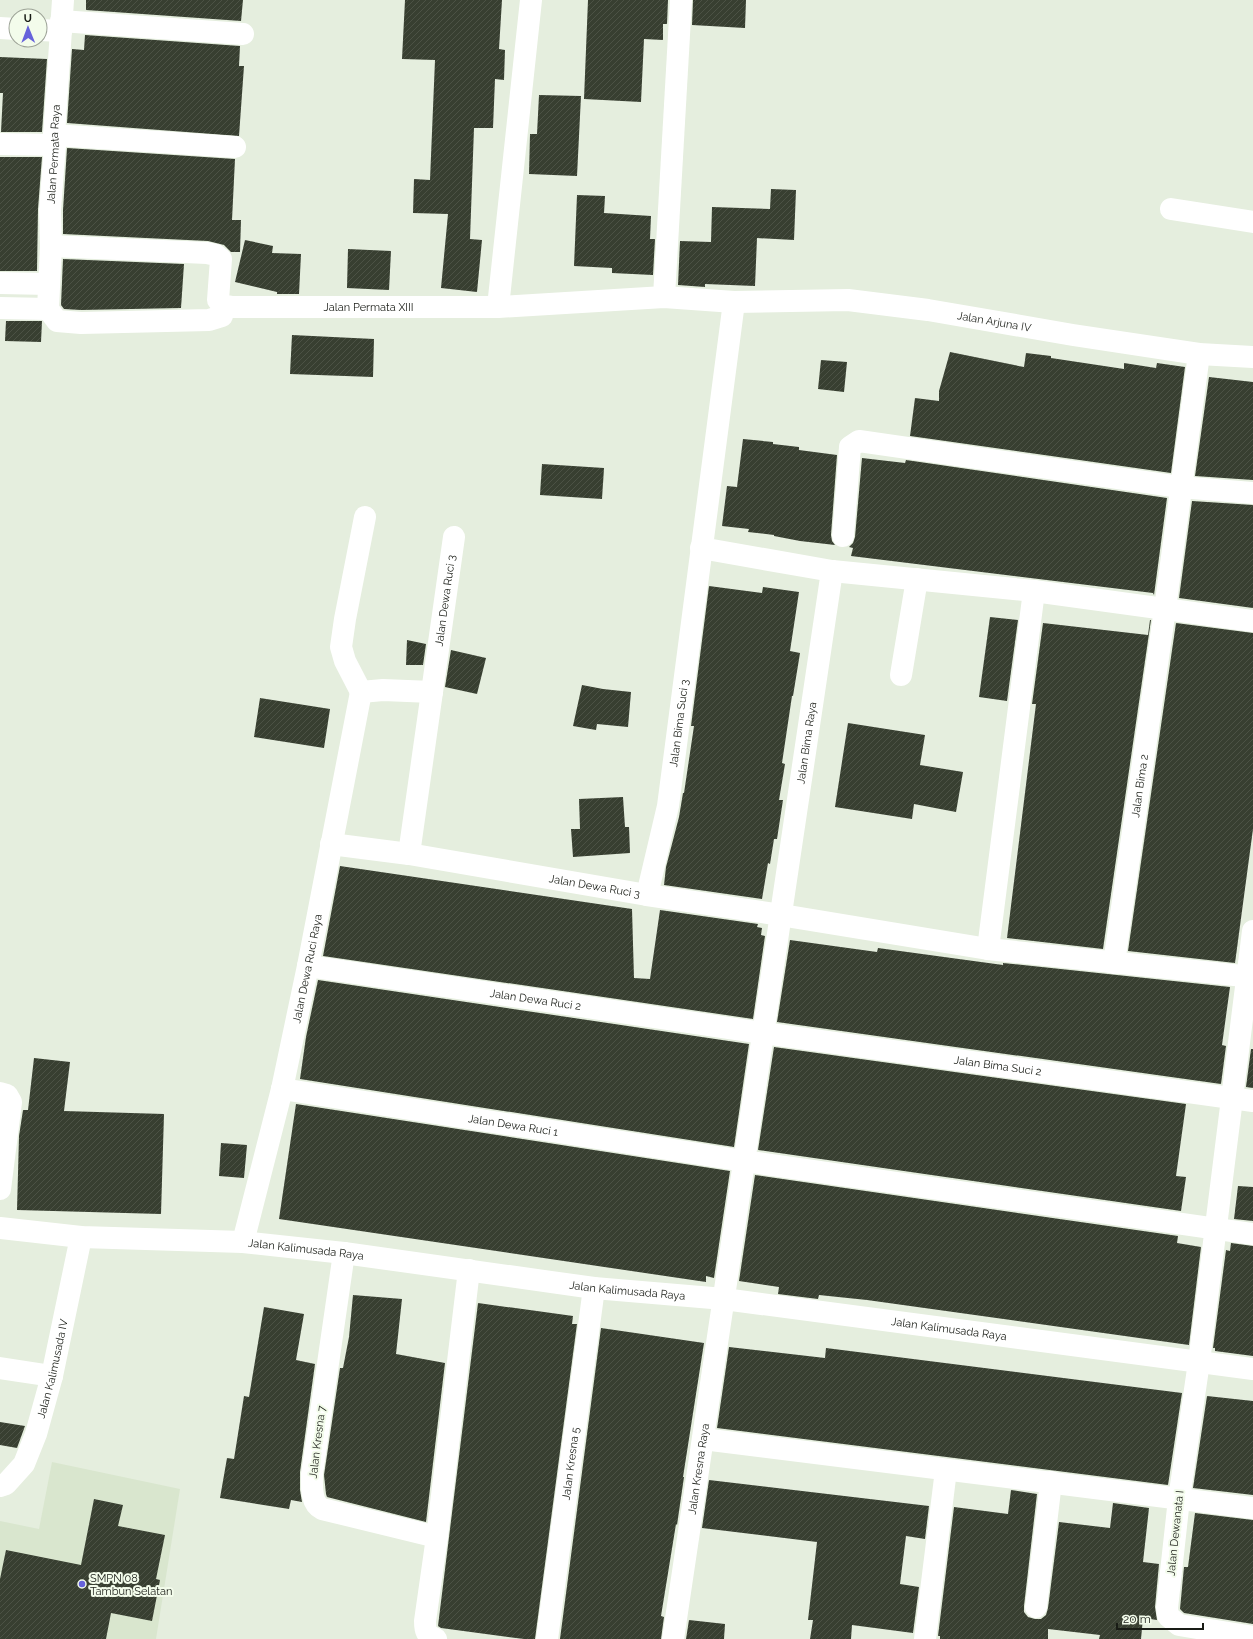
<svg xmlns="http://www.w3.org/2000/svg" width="1253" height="1639" font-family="Raleway,sans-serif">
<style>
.built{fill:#d9e6ce}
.building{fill:url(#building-hatch)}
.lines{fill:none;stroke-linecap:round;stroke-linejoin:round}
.minor{stroke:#fff;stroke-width:22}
.poi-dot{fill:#6662db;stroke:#f3fceb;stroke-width:1.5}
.labels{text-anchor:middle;stroke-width:4;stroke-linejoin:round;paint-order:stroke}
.street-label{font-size:11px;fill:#191c16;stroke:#f3fceb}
.poi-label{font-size:11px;fill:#191c16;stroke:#f3fceb;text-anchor:start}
</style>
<defs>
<pattern id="building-hatch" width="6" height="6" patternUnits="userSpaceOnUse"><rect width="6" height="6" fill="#383f31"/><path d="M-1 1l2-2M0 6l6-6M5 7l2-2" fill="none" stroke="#4c5245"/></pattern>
</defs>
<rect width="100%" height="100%" fill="#e5eede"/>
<path class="built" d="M52 1462 180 1489 156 1639H0V1521L39 1529Z"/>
<g class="building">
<path d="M86 0H243L241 21 86 10Z"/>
<path d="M405 0H502L499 49 505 50 504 80 495 79 493 128H474L470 239 482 240 477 292 441 288 448 214 413 213 414 179 430 180 435 60 402 59Z"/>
<path d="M588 0H668L667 24H663V40L644 39 641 102 584 99Z"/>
<path d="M693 0H746L745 28 692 25Z"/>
<path d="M85 35 240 46 239 66H244L239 136 67 123 72 49 84 50Z"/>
<path d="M0 57 47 59 42 132H1L3 93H0Z"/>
<path d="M539 95 581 96 577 176 529 174 530 134H537Z"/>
<path d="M67 148 235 159 232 220H241L240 252H231L224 245 208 241 63 234V210Z"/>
<path d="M0 157H42L38 209 37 271H0Z"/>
<path d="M771 189 796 190 794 240 757 238 755 286 705 284V287L678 285 680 241 711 242 712 207 770 209Z"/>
<path d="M577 195 605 196 604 213 651 216 650 239H655L653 275 612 273V268L574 266Z"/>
<path d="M245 240 273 246 272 253 301 254 299 294H277V292L235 282Z"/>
<path d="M348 249 391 251 389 290 347 288Z"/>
<path d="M63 259 184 264 181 308 81 310 64 309 61 305Z"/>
<path d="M6 321H42L41 342 5 341Z"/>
<path d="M292 335 374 339 373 377 290 374Z"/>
<path d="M950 352 1024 367 1026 353 1051 356V358L1124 369V363L1156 368 1157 363 1185 367 1171 473 910 436 915 398 939 401V391Z"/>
<path d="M821 360 847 362 844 392 818 389Z"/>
<path d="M1209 377 1253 382V480L1195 476Z"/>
<path d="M743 439 773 442V444L799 447V450L837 455 831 535 832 541 835 545 800 541 774 536V535L748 532 749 529 722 526 727 486 737 487Z"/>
<path d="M862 458 905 463 906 460 1167 498 1154 595 1153 593 851 556 853 548 849 547 853 543 855 537Z"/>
<path d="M542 464 604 468 602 499 540 495Z"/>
<path d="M1192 501 1253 505V608L1179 598Z"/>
<path d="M709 586 762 593 763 587 799 592 790 651 800 653 793 696H792L782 763 785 764 779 800H783L777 839H774L770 864 768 863 762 899 664 885 666 867 679 817 683 793H684L694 726H691Z"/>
<path d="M990 617 1018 620 1007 701 979 697Z"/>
<path d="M1150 620H1151L1103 949 1007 938 1036 704H1032L1043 623 1148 635Z"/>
<path d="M1176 623 1253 633V829L1235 963 1128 951Z"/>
<path d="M407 640 426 644 423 665H406Z"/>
<path d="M451 650 486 658 477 694 445 687Z"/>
<path d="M582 685 603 689 631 692 628 727 597 724 596 730 573 726Z"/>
<path d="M260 698 330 709 324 748 254 737Z"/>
<path d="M848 723 925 735 920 765 963 772 956 812 914 804 912 819 835 807Z"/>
<path d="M623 797 625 827H629L630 853 573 857 571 829H580L579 799Z"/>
<path d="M340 866 632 909 634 978 650 979 660 910 758 924 757 927 762 928 761 935 765 936 753 1019 323 956Z"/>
<path d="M790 940 877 952 878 948 1003 965V963L1230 987 1222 1045 1226 1046 1221 1084 777 1022Z"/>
<path d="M318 980 749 1044 734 1147 300 1079 306 1037Z"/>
<path d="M774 1047 1186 1104 1176 1176 1186 1177 1181 1211 758 1150Z"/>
<path d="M1251 1049H1253V1088L1246 1087Z"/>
<path d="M34 1058 70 1062 64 1111 164 1114 161 1214 17 1210 19 1136 23 1110H28Z"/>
<path d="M296 1104 730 1171 714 1278 706 1276V1282L279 1219Z"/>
<path d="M221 1143 247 1145 244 1178 219 1176Z"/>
<path d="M755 1175 1178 1236 1177 1243 1201 1247 1189 1345 867 1300 819 1295 818 1299 778 1294 779 1287 739 1281Z"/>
<path d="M1238 1186 1253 1187V1221L1234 1219Z"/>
<path d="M1231 1243 1253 1246V1356L1215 1351V1348H1213L1226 1250 1230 1251Z"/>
<path d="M353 1295 402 1299 396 1354 445 1363 426 1522 327 1497 326 1494 324 1475 340 1368H343L349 1337Z"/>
<path d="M478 1303 573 1316 572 1324H577L535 1639H524L441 1628 438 1626Z"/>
<path d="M264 1307 304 1314 296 1360 315 1364 300 1472V1490L302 1502 291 1500 289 1509 220 1498 227 1458 234 1459 244 1396 249 1397Z"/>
<path d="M601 1328 704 1343 683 1477H684L677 1525 676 1524 661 1616 664 1617 661 1639H560Z"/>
<path d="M729 1347 825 1358 826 1348 1182 1393 1168 1485 717 1428Z"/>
<path d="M1207 1396 1253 1401V1495L1193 1488Z"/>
<path d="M0 1422 25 1426 17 1448 0 1445Z"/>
<path d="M709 1480 929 1506 925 1539 906 1536 900 1584 919 1587 913 1633 852 1625 851 1639H810L813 1620H808L817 1542 702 1528Z"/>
<path d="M1011 1490 1037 1494 1024 1606V1612L1028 1617 1035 1619H1041L1046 1615 1048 1608 1059 1522 1110 1528 1113 1503 1149 1508 1143 1562 1159 1564 1155 1607 1157 1620 1143 1618 1141 1639H1099L1100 1635 1048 1629V1639H940V1636H938L954 1507 1008 1514Z"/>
<path d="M94 1499 123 1505 118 1526 165 1535 156 1579 160 1580 152 1621 111 1613 106 1639H0V1579L6 1550 81 1565Z"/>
<path d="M1195 1513 1253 1520V1624L1184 1613 1180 1609 1184 1567H1188Z"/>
<path d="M689 1620 725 1624 724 1639H686Z"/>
</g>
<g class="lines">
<g class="minor">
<path d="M61 21 243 34"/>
<path d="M0 28 16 29"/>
<path d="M40 30 61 31"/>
<path d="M54 135 235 147"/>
<path d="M0 144 55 145"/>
<path d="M1171 209 1253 222"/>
<path id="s1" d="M51 246 207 253 216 255 221 259 218 300 222 305 232 307H498L664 297 734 302 848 300 928 310 1073 335 1199 354 1253 357"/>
<path d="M0 283 49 284"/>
<path d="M664 297 681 0"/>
<path d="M498 307 531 0"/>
<path d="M0 308 48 309"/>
<path id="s2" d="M48 309 51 246 50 210 55 145 54 135 63 0"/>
<path d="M48 309 57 321 81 323 209 320 222 316V305"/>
<path d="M843 536 850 447 859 441 1180 487 1253 493"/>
<path d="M701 548 832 571 1034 591 1253 621"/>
<path d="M901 675 917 579"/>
<path d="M361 692 345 661 341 647 345 619 365 517"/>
<path d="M361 692 383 690 432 692"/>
<path id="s3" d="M331 844 409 854 647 895 781 915 988 949 1253 977"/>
<path id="s4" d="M409 854 454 537"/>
<path id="s5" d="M647 895 668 806 734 302"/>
<path d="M1253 931 1199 1362 1179 1499 1167 1608 1168 1616 1179 1625 1253 1637"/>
<path d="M988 949 1034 591"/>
<path id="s6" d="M1114 963 1165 609 1199 354"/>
<path id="s7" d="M308 966 763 1033 1253 1101"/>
<path id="s8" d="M282 1089 744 1161 1253 1234"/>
<path d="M0 1093 7 1095 11 1102 0 1189"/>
<path id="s9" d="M0 1228 81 1237 243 1242 344 1253 594 1288 724 1299 1253 1369"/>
<path id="s10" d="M243 1242 282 1089 308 966 361 692"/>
<path d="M344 1253 312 1474C312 1485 310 1503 322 1509L437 1537"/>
<path d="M0 1368 52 1376"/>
<path d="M703 1439 1253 1508"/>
<path id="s11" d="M0 1486 6 1484 24 1464 36 1434 52 1376 81 1237"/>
<path d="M1036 1607 1051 1482"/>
<path d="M436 1639C426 1635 425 1631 425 1621L437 1537 469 1270"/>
<path id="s12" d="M547 1639 594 1288"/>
<path id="s13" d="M673 1639 832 571"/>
<path d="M925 1639 946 1470"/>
</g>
</g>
<circle class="poi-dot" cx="82" cy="1584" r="4"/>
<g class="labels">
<g class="street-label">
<text dy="4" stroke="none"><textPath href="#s2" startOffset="155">Jalan Permata Raya</textPath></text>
<text dy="4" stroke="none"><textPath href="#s1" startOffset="366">Jalan Permata XIII</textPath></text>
<text dy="4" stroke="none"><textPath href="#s1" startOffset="994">Jalan Arjuna IV</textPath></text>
<text dy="4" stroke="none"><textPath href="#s4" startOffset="256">Jalan Dewa Ruci 3</textPath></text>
<text dy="4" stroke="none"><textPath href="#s5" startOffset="175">Jalan Bima Suci 3</textPath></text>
<text dy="4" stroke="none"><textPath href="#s13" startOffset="906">Jalan Bima Raya</textPath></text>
<text dy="4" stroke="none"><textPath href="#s6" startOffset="179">Jalan Bima 2</textPath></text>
<text dy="4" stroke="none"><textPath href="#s3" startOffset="267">Jalan Dewa Ruci 3</textPath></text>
<text dy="4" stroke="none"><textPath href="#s10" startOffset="281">Jalan Dewa Ruci Raya</textPath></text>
<text dy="4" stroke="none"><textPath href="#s7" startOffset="230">Jalan Dewa Ruci 2</textPath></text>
<text dy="4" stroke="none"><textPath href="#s7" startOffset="697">Jalan Bima Suci 2</textPath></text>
<text dy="4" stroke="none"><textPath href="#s8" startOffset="234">Jalan Dewa Ruci 1</textPath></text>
<text dy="4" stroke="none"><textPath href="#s9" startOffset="307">Jalan Kalimusada Raya</textPath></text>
<text dy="4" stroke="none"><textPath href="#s9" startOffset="631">Jalan Kalimusada Raya</textPath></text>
<text dy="4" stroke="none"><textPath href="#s9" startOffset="955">Jalan Kalimusada Raya</textPath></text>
<text dy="4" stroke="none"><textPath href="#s11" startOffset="133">Jalan Kalimusada IV</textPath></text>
<text transform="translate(317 1442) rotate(-83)" y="4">Jalan Kresna 7</text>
<text dy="4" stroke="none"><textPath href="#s12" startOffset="177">Jalan Kresna 5</textPath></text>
<text dy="4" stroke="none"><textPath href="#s13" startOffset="172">Jalan Kresna Raya</textPath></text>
<text transform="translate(1175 1533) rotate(-84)" y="4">Jalan Dewanata I</text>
</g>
<g class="poi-label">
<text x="90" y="1582">SMPN 08<tspan x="90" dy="13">Tambun Selatan</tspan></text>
</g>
</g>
<g transform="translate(28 28) rotate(359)"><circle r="19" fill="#f3fceb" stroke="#9ca296"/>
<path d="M0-3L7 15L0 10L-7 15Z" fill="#6662db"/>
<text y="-6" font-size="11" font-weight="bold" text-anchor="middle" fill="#191c16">U</text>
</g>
<path d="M1117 1623v6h86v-6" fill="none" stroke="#191c16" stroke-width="2"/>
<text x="1123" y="1623" font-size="12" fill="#191c16" stroke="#f3fceb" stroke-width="3" paint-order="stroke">20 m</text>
</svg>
